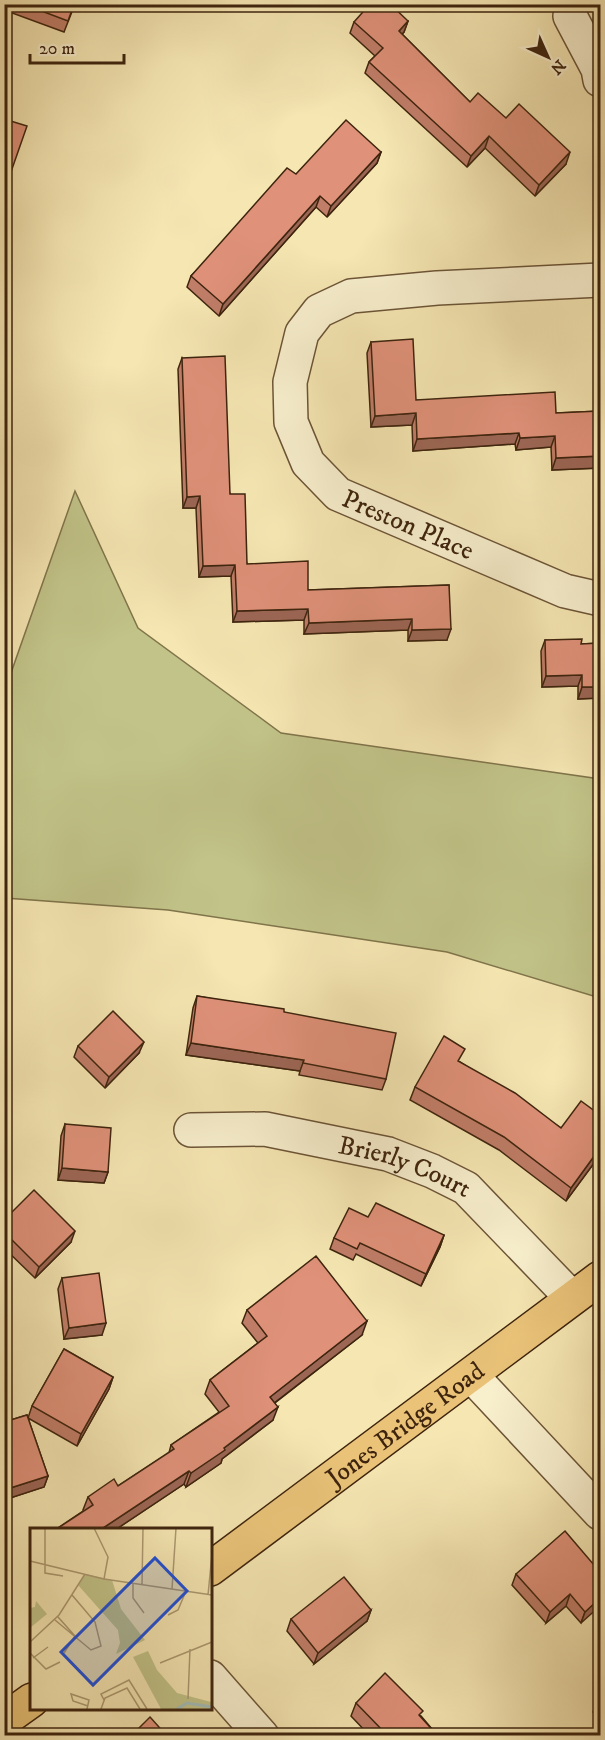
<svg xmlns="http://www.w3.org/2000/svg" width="605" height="1740" font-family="'IM FELL DW Pica',serif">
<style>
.green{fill:#c1c388;stroke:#80744b;stroke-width:1.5}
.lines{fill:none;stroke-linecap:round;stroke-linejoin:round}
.minor-casing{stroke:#6c5437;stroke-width:36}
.major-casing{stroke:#3e240e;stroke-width:36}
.minor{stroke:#f8efcd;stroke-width:33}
.major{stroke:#eac379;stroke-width:33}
.wall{fill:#c07d68;stroke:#3e240e;stroke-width:1.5}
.shaded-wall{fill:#9c6655;stroke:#3e240e;stroke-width:1.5}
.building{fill:#df9179;stroke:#3e240e;stroke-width:1.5}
.labels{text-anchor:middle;stroke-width:5;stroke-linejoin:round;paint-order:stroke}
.street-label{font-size:26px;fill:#3e240e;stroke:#f8efcd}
.inset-river{fill:none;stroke:#a2bcb9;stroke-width:3}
.inset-road{fill:none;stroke:#ac9870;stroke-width:1.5}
.view{fill:#1d4ed8;fill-opacity:0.15;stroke:#1d4ed8;stroke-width:3}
.inset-edge{fill:none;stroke:#3e240e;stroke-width:3}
</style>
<rect width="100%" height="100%" fill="#f5e6b2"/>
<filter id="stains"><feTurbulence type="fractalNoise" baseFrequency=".00333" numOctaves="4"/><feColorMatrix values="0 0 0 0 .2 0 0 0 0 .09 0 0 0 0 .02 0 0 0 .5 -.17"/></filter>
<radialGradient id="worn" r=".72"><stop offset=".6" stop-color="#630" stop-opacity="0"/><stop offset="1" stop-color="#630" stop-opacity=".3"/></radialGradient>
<path class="green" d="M75 491 138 628 281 733 600 779V998L447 952 168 910 5 898V690Z"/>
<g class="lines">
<g class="minor-casing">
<g id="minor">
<path d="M570 16 598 69 600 80"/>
<path id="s1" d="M600 280 437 288 351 296 319 311 302 333 290 382 291 422 308 463 338 494 565 591 600 599"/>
<path id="s2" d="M191 1130 265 1129 388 1154 432 1171 466 1188 572 1298"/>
<path d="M472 1376 600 1513"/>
<path d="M210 1677 262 1736"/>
</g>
</g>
<g class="major-casing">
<g id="major">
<path id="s3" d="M210 1569 600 1278"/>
<path d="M4 1720 32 1700"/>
</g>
</g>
<use href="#minor" class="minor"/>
<use href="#major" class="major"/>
</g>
<g class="wall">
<path d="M4 4H75L64 32 4 10Z"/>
<path d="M408 21 404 32 402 34 470 102 506 118 566 164 535 196 485 148 467 167 365 73 369 62 375 56 350 33 354 22Z"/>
<path d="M381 152 377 163 327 217 316 207 219 316 187 287 191 276 296 174Z"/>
<path d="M371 342 416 400 556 413 600 411V468L552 470 551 447 516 450 515 444 413 451 412 425 371 427 367 353Z"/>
<path d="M182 358 230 494 247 564 308 590 449 585 447 640 408 641V630L304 634V620L233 622 231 576 199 577 196 508H183L178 369Z"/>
<path d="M545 640 581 644 600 643V698L578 699V686L542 687 541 651Z"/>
<path d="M197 996 284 1012 386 1079 382 1090 299 1075 300 1071 186 1055 193 1008Z"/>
<path d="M78 1046 139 1053 105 1088 74 1057Z"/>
<path d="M460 1062 561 1128 600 1115V1155L566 1201 499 1150 410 1100 415 1087Z"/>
<path d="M65 1124 108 1172 104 1183 58 1180 61 1136Z"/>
<path d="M368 1217 444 1235 440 1247 421 1286 356 1254 353 1260 330 1249 334 1238Z"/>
<path d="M4 1220 71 1242 35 1278 4 1248Z"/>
<path d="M62 1278 102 1335 64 1339 58 1289Z"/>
<path d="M247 1310 362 1335 275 1403 273 1420 222 1459 221 1463 186 1487 184 1484 115 1530H55L83 1511V1510L88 1497 118 1486 169 1453 171 1445 219 1412 205 1394 210 1380 258 1343 242 1323Z"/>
<path d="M64 1349 113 1377 109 1389 77 1446 28 1418 48 1476 44 1487 4 1500V1422L27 1415 28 1418 32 1406Z"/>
<path d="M600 1397V1417L594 1411 598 1399Z"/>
<path d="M600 1572 581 1623 566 1606 546 1623 512 1585 516 1574Z"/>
<path d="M371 1610 367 1621 314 1664 287 1631 291 1619Z"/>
<path d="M600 1697V1719L593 1712 597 1701Z"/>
<path d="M356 1703 421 1716 438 1736H370L351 1716Z"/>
</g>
<g class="shaded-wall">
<path d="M408 21 404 32 395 42 399 31Z"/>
<path d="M489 136 485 148 467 167 471 156Z"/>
<path d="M381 152 377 163 327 217 331 206Z"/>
<path d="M570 152 566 164 535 196 539 185Z"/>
<path d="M320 196 316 207 219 316 223 304Z"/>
<path d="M416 413 412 425 371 427 375 416Z"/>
<path d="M519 433 515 444 413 451 417 439Z"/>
<path d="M555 436 551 447 516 450 520 438Z"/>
<path d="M600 456V468L552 470 556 458Z"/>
<path d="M200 496 196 508H183L187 497Z"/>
<path d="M235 565 231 576 199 577 203 566Z"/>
<path d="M308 609 304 620 233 622 237 611Z"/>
<path d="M412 619 408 630 304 634 309 623Z"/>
<path d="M451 629 447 640 408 641 412 630Z"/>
<path d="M582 675 578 686 542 687 546 676Z"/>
<path d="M582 687H600V698L578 699Z"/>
<path d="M144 1042 139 1053 105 1088 109 1077Z"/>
<path d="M191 1043 304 1060 300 1071 186 1055Z"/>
<path d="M600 1148V1155L566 1201 571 1188Z"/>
<path d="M62 1168 108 1172 104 1183 58 1180Z"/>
<path d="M75 1231 71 1242 35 1278 39 1267Z"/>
<path d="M444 1235 440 1247 421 1286 426 1274Z"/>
<path d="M367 1321 362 1335 265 1410 270 1397Z"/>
<path d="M106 1323 102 1335 64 1339 69 1328Z"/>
<path d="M113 1377 109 1389 77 1446 81 1434Z"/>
<path d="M278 1407 273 1420 222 1459 221 1463 186 1487 191 1473Z"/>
<path d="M189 1471 184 1484 115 1530H100Z"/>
<path d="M48 1476 44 1487 4 1500V1490Z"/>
<path d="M570 1594 566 1606 546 1623 550 1612Z"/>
<path d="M600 1598V1606L581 1623 585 1612Z"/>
<path d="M371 1610 367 1621 314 1664 318 1653Z"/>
</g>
<g class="building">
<path d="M23 4H74L68 21Z"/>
<path d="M370 4H390L408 21 399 31 470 102 478 93 506 118 519 104 570 152 539 185 489 136 471 156 369 62 383 48 354 22Z"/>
<path d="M4 119 27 126 5 189H4Z"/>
<path d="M346 120 381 152 331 206 320 196 223 304 191 276 287 168 296 174Z"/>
<path d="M413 339 416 400 555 392 556 413 600 411V456L556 458 555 436 520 438 519 433 417 439 416 413 375 416 371 342Z"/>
<path d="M225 356 230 494H245L247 564 308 561V590L449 585 451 629 412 630V619L309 623 308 609 237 611 235 565 203 566 200 496 187 497 182 358Z"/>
<path d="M582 639 581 644 600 643V687H582V675L546 676 545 640Z"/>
<path d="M197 996 284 1009V1012L396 1033 386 1079 303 1063 304 1060 191 1043Z"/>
<path d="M113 1011 144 1042 109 1077 78 1046Z"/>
<path d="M444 1036 465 1049 458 1061 515 1093 561 1128 581 1101 600 1115V1148L571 1188 504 1137 415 1087Z"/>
<path d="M65 1124 111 1128 108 1172 62 1168Z"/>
<path d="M34 1190 75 1231 39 1267 4 1232V1220Z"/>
<path d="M376 1203 444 1235 426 1274 360 1243 357 1249 334 1238 349 1208 368 1217Z"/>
<path d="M316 1256 367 1321 270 1397 278 1407 224 1448 225 1450 191 1473 189 1471 100 1530H55L93 1505 88 1497 114 1479 118 1486 174 1449 171 1445 229 1406 210 1380 267 1336 247 1310Z"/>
<path d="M99 1273 106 1323 69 1328 62 1278Z"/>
<path d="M64 1349 113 1377 81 1434 32 1406Z"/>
<path d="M27 1415 48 1476 4 1490V1422Z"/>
<path d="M565 1531 600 1572V1598L585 1612 570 1594 550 1612 516 1574Z"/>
<path d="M344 1577 371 1610 318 1653 291 1619Z"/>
<path d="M385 1673 423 1711 419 1715 438 1736H388L356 1703Z"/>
<path d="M150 1717 167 1736H131Z"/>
</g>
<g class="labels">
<g class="street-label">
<text dy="9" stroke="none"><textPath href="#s1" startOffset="567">Preston Place</textPath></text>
<text dy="9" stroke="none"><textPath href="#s2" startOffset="219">Brierly Court</textPath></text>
<text dy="9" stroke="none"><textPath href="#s3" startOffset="243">Jones Bridge Road</textPath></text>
</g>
</g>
<g transform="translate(30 1528)">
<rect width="182" height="182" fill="#f5e6b2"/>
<path d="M55 46 82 52 91 81 115 112 86 126 90 115 88 102 48 57ZM6 73 17 86 0 100V80L5 79ZM118 123 127 142 147 165 181 174V181H131L103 129Z" fill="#c1c388"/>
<path class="inset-river" d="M147 181 157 175 182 179"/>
<path class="inset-road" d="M15 0V45L33 48M64 0 78 29 74 51M0 33 74 51 182 67M103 56V70L114 85M112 57 113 0M142 61 146 0M178 67 182 26M138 87 148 82 156 63M28 89 45 108M25 92 61 122 71 118 65 94 42 67M0 114 29 87 55 46M0 125 16 141 30 134M34 125 45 108M3 130 18 119M130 135 182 114M158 171 160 121M74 172 71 166 99 152 117 181M57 181 59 172 41 166 43 173 58 178M71 181 75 170 97 160 110 181"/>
<path class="view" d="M125 30 157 63 63 157 31 124Z"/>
<rect width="182" height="182" class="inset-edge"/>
</g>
<rect width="605" height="1740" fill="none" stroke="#f5e6b2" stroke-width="24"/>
<rect x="6" y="6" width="593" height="1728" fill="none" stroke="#3e240e" stroke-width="3"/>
<rect x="12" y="12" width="581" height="1716" fill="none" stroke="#3e240e" stroke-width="1.5"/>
<g transform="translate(548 57) rotate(135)" stroke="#f8efcd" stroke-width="4.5" paint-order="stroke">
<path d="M0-4.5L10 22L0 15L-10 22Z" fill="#3e240e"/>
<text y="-9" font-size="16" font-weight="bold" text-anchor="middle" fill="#3e240e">N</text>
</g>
<path d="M30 54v9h94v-9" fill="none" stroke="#3e240e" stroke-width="3"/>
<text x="39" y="54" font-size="18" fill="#3e240e" stroke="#f8efcd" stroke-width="4.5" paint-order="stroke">20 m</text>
<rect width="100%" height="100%" filter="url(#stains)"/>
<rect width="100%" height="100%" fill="url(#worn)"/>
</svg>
